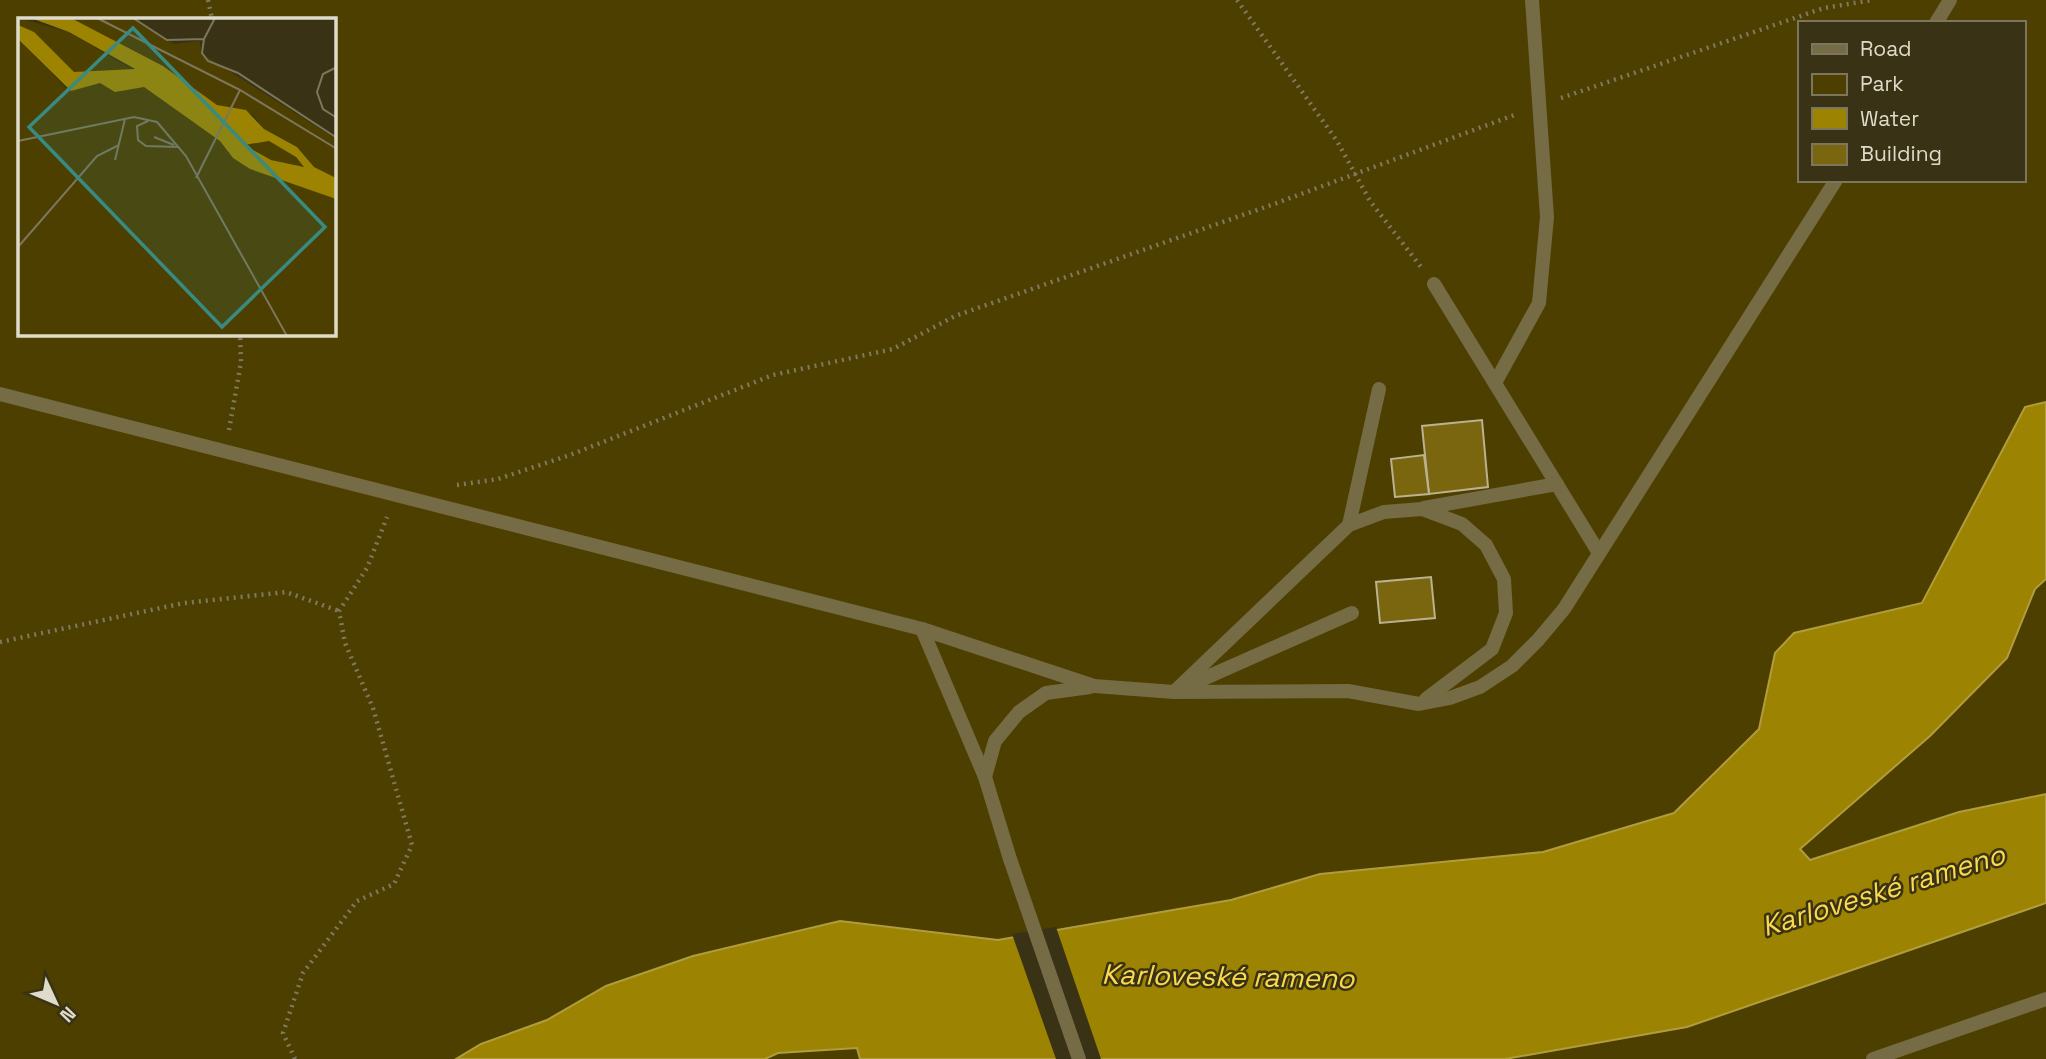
<svg xmlns="http://www.w3.org/2000/svg" width="2046" height="1059" font-family="'Space Grotesk',sans-serif">
<style>
.green{fill:#4d3f00;fill-rule:evenodd}
.water{fill:#9c8301;stroke:#b09d3d;stroke-width:2}
.pier{fill:#393214}
.building{fill:#7a660f;stroke:#bab291;stroke-width:2}
.lines{fill:none;stroke-linecap:round;stroke-linejoin:round}
.path{stroke:#7e7960;stroke-width:4.5;stroke-dasharray:2 5;stroke-linecap:butt}
.service{stroke:#756b44;stroke-width:14}
.tertiary{stroke:#756b44;stroke-width:14}
.labels{text-anchor:middle;stroke-width:5;stroke-linejoin:round;paint-order:stroke}
.water-label{font-size:28px;font-style:italic;fill:#fbd94e;stroke:#393214}
.inset-road{fill:none;stroke:#7b765d;stroke-width:2}
.view{fill:#398a80;fill-opacity:0.15;stroke:#398a80;stroke-width:3.5}
.inset-edge{fill:none;stroke:#dfdbca;stroke-width:3.5}
</style>
<rect width="100%" height="100%" fill="#393214"/>
<g class="green">
<path d="M0 0H2046V402L2025 408 1922 603 1794 633 1775 653 1759 729 1674 813 1543 852 1320 874 1231 900 998 940 840 921 693 956 606 986 547 1020 481 1044 456 1059H0ZM19 19H334V334H19ZM1799 23H2023V180H1799Z"/>
<path d="M2046 579V794L1959 812 1810 860 1800 849 1930 736 2007 658 2035 589Z"/>
<path d="M2046 903V1059H1505L1687 1027Z"/>
<path d="M857 1048 860 1059H765L778 1053Z"/>
</g>
<path class="water" d="M2046 402V579L2035 589 2007 658 1930 736 1800 849 1810 860 1959 812 2046 794V903L1687 1027 1505 1059H860L857 1048 778 1053 765 1059H456L481 1044 547 1020 606 986 693 956 840 921 998 940 1231 900 1320 874 1543 852 1674 813 1759 729 1775 653 1794 633 1922 603 2025 407Z"/>
<path class="pier" d="M1056 927 1101 1059H1056L1012 934Z"/>
<g class="building">
<path d="M1482 420 1488 487 1429 494 1422 426Z"/>
<path d="M1424 455 1429 494 1395 497 1391 459Z"/>
<path d="M1431 577 1435 618 1380 623 1376 582Z"/>
</g>
<g class="lines">
<g class="path">
<path d="M208 0 212 19"/>
<path d="M1237 0 1337 141 1370 201 1421 267"/>
<path d="M1561 98 1824 8 1872 0"/>
<path d="M229 430 241 362 240 334"/>
<path d="M457 485 498 479 570 455 773 375 893 349 955 316 1274 204 1517 114"/>
<path d="M0 642 184 603 286 592 339 611"/>
<path d="M295 1059 283 1033 303 973 357 901 394 884 412 845 373 708 345 643 339 611 367 568 387 517"/>
</g>
<g class="service">
<path d="M1936 23 1950 0"/>
<path d="M1434 284 1599 553"/>
<path d="M1495 383 1539 303 1547 217 1532 0"/>
<path d="M0 394 922 629 1094 686 1174 692 1348 691 1419 704 1450 698 1480 687 1512 666 1538 640 1564 609 1836 180"/>
<path d="M1424 508 1557 484"/>
<path d="M1349 525 1379 389"/>
<path d="M922 629 985 777 1010 859 1079 1059"/>
<path d="M1185 687 1352 613"/>
<path d="M1174 692 1349 525 1384 512 1422 509 1462 524 1486 545 1504 579 1506 613 1492 649 1426 699"/>
<path d="M985 777 995 741 1019 712 1046 693 1090 687"/>
</g>
<path class="tertiary" d="M1873 1059 2046 999"/>
</g>
<g class="labels">
<g class="water-label">
<text transform="translate(1883 890) rotate(-17)" y="10">Karloveské rameno</text>
<text transform="translate(1228 976) rotate(1)" y="10">Karloveské rameno</text>
</g>
</g>
<g transform="translate(18 18)">
<rect width="318" height="318" fill="#393214"/>
<path d="M0 0 51 14 117 53 56 54 16 15 0 7ZM53 0H113L156 26 182 23 183 35 318 121V160L296 149 279 129 246 111 234 96 199 87 145 48ZM0 21 48 70 82 65 101 74 109 69H126L202 123 215 140 232 151 318 181V318H0ZM252 123 278 139 286 149 253 142 225 127Z" fill="#4d3f00"/>
<path d="M13 0H53L145 48 199 87 228 92 246 111 279 129 296 149 318 160V181L232 151 215 140 202 123 126 69 97 74 82 65 53 73 0 21V7L16 14 56 54 117 51 51 14ZM251 123 278 139 286 149 253 142 226 127Z" fill="#9c8301" fill-rule="evenodd"/>
<path class="inset-road" d="M79 0 222 72 319 131M115 0 149 22 186 21M186 21 184 35 190 43 220 55 319 120M186 21 197 0M319 49 305 56 299 74 305 91 319 100M130 103 119 108 120 122 128 128 161 129M136 119 156 127M0 123 116 99 139 104 168 138 269 318M97 142 107 101M178 160 222 72M0 229 79 138 101 127"/>
<path class="view" d="M115 10 307 209 204 309 11 109Z"/>
<rect width="318" height="318" class="inset-edge"/>
</g>
<rect x="1798" y="21" width="228" height="161" fill="#393214" stroke="#7b765d" stroke-width="2"/>
<rect x="1812" y="44" width="35" height="10" fill="#756b44" stroke="#7b765d" stroke-width="2"/>
<text x="1860" y="56" font-size="21" fill="#dfdbca">Road</text>
<rect x="1812" y="74" width="35" height="21" fill="#4d3f00" stroke="#7b765d" stroke-width="2"/>
<text x="1860" y="91" font-size="21" fill="#dfdbca">Park</text>
<rect x="1812" y="108" width="35" height="21" fill="#9c8301" stroke="#7b765d" stroke-width="2"/>
<text x="1860" y="126" font-size="21" fill="#dfdbca">Water</text>
<rect x="1812" y="144" width="35" height="21" fill="#7a660f" stroke="#7b765d" stroke-width="2"/>
<text x="1860" y="161" font-size="21" fill="#dfdbca">Building</text>
<g transform="translate(56 1003) rotate(134)" stroke="#393214" stroke-width="5" paint-order="stroke">
<path d="M0-5L12 26L0 18L-12 26Z" fill="#dfdbca"/>
<text y="-10" font-size="19" font-weight="bold" text-anchor="middle" fill="#dfdbca">N</text>
</g>
</svg>
